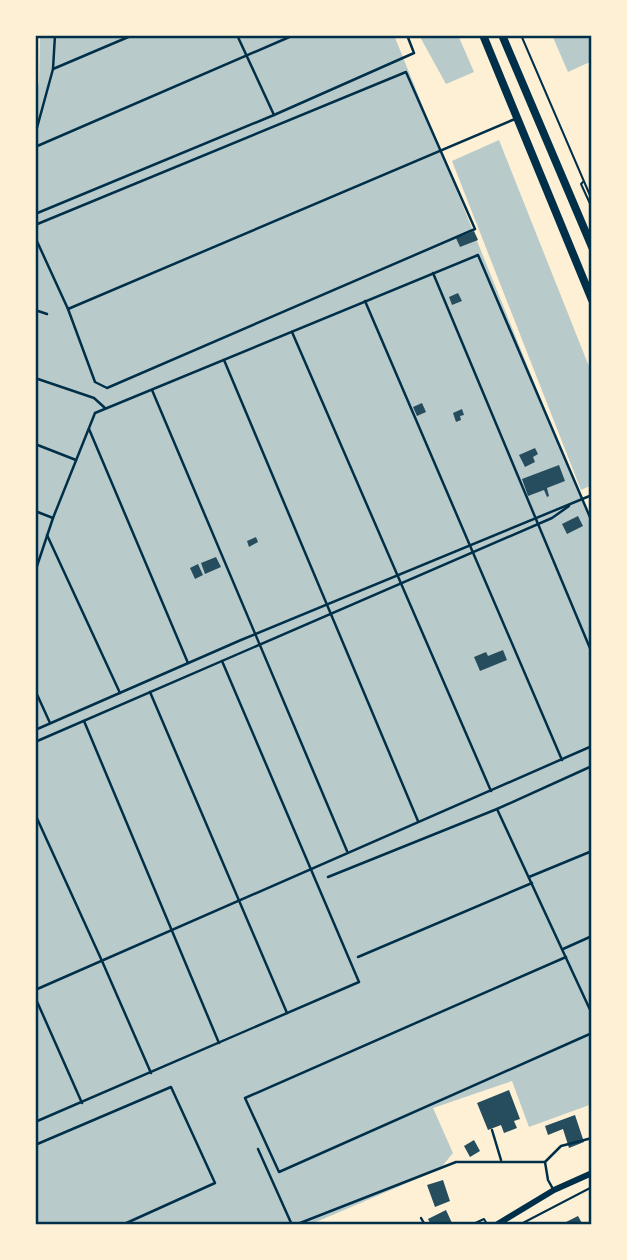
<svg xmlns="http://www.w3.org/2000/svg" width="627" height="1260" font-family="Helvetica,sans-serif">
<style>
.green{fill:#b9caca}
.building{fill:#264d5e}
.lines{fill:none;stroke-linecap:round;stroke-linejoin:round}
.path{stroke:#003049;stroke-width:2}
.service{stroke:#003049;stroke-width:2.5}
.tertiary{stroke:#003049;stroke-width:6}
.primary{stroke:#003049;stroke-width:8}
.neatline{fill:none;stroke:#003049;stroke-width:2.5}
</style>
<rect width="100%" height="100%" fill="#fdf0d5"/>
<g class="green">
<path d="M40 35H394L592 526V1104L529 1127 512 1081 433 1108 453 1153 440 1169 309 1225H35V96L39 83Z"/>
<path d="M419 35H458L474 72 446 84Z"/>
<path d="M552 35H592V61L568 72Z"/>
<path d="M499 140 592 374V485L581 490 452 161Z"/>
</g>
<g class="building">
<path d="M474 231 478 240 460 247 456 238Z"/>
<path d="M458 293 462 301 452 305 449 297Z"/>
<path d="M422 403 426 412 417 416 413 407Z"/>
<path d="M462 409 464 415 460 416 461 420 456 422 453 413Z"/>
<path d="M535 448 538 454 533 457 535 462 525 467 519 455Z"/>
<path d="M559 465 565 481 547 488 549 496 547 497 544 490 528 496 522 479Z"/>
<path d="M578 516 583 526 567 534 562 524Z"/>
<path d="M256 537 258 542 249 547 247 541Z"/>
<path d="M216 557 221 567 205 574 201 563Z"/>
<path d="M198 564 203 575 195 579 190 568Z"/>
<path d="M503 650 507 660 480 671 474 657 486 652 488 656Z"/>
<path d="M509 1090 520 1119 514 1121 517 1128 504 1133 501 1125 488 1130 477 1103Z"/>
<path d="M575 1115 584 1142 569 1148 563 1129 548 1135 545 1126Z"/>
<path d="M474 1140 480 1151 470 1157 464 1146Z"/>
<path d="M443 1180 450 1201 435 1207 427 1185Z"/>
<path d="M446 1210 452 1223 431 1225 428 1219Z"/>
<path d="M578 1216 583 1225H568L566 1222Z"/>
</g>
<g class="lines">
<g class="path">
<path d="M521 35 592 200"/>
<path d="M583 182 581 184 592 208"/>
<path d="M471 1225 484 1219 487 1224"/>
<path d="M519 1225 592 1187"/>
</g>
<g class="service">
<path d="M237 35 274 115"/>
<path d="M53 69 133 35"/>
<path d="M35 135 53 69 55 35"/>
<path d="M35 147 294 35"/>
<path d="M35 214 274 115 414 53 407 35"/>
<path d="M35 225 406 72 475 229 107 388 95 382 68 309 35 237"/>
<path d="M433 273 592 653"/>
<path d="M365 301 562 760"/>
<path d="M68 309 515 119"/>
<path d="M35 310 47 314"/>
<path d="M292 332 491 791"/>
<path d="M224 360 418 821"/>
<path d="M35 378 94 398 105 408"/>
<path d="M152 390 347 851"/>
<path d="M89 429 188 663"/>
<path d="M35 444 76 460"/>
<path d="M35 511 53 518"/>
<path d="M47 535 120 693"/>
<path d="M35 572 53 518 95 413 478 255 592 522"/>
<path d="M35 690 50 723"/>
<path d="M150 692 287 1013"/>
<path d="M84 721 219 1043"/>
<path d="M35 730 241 640 592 495"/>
<path d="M35 742 552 518 569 506"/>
<path d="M497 809 592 1014"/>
<path d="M35 814 102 961 151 1073"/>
<path d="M328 877 497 809 592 766"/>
<path d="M529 877 592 851"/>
<path d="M563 949 592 936"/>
<path d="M358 957 532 883"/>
<path d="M566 957 245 1098 279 1172 592 1033"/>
<path d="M35 990 592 746"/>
<path d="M35 997 82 1103"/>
<path d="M35 1122 359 982 222 661"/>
<path d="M492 1130 501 1160"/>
<path d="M35 1145 171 1087 215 1183 122 1225"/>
<path d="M258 1149 292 1225"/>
<path d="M553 1189 548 1180 545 1162 561 1146 592 1138"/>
<path d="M421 1218 425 1225"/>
<path d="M295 1225 456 1162H545"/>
</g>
<path class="tertiary" d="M496 1225 554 1190 592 1173"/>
<g class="primary">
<path d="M483 35 592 300"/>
<path d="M502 35 592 247"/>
</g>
</g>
<rect width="627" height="1260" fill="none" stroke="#fdf0d5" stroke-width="74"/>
<rect x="37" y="37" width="553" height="1186" class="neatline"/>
</svg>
